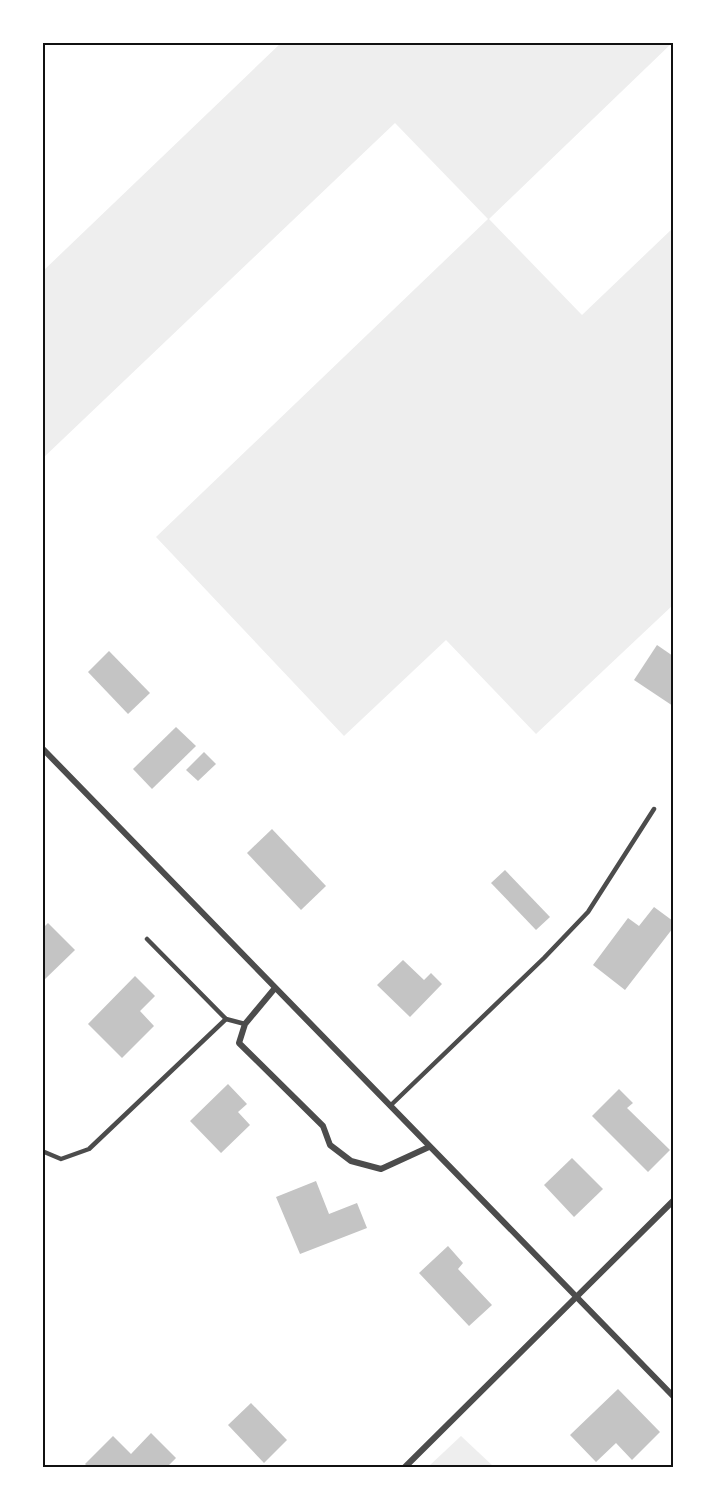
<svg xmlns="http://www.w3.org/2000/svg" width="715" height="1509" font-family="Lora,serif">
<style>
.green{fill:#eee}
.building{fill:#c4c4c4}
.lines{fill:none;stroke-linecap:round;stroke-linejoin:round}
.service{stroke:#4c4c4c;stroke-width:4.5}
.minor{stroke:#4c4c4c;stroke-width:6}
.neatline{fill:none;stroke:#111;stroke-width:2}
</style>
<rect width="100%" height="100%" fill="#fff"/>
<g class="green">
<path d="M282 42H673L489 219 582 315 673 228V605L536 734 446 640 344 736 156 537 488 219 395 123 42 459V272Z"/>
<path d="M461 1436 494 1467H428Z"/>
</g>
<g class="building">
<path d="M657 645 673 656V706L634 680Z"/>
<path d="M109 651 150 693 128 714 88 672Z"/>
<path d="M176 727 196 746 152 789 133 769Z"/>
<path d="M204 752 216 764 198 781 186 770Z"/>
<path d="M272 829 326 886 301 910 247 853Z"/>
<path d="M505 870 550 917 536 930 491 883Z"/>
<path d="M654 907 673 921V928L625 990 593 965 628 918 639 926Z"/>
<path d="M48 923 75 950 42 982V925L44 927Z"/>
<path d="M403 960 424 980 431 973 442 984 410 1017 377 985Z"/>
<path d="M135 976 155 996 140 1011 154 1026 122 1058 88 1024Z"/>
<path d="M228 1084 247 1104 238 1112 250 1125 221 1153 190 1121Z"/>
<path d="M619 1089 633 1103 627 1108 670 1150 648 1172 592 1116Z"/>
<path d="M572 1158 603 1189 574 1217 544 1185Z"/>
<path d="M316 1181 329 1214 357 1203 367 1228 300 1254 276 1197Z"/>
<path d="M448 1246 463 1263 458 1269 492 1305 469 1326 419 1273Z"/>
<path d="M618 1389 660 1432 632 1460 616 1443 596 1462 570 1435Z"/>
<path d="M251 1403 287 1440 264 1463 228 1425Z"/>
<path d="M151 1433 176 1458 167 1467H88L85 1464 113 1436 131 1454Z"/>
</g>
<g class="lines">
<g class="service">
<path d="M147 939 226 1019"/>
<path d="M390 1106 544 958 588 912 654 809"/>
<path d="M42 1151 61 1159 89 1149 226 1019 245 1024"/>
</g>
<g class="minor">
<path d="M42 748 673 1396"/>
<path d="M275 988 245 1024 239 1043 323 1126 330 1145 351 1161 381 1169 429 1147"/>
<path d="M405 1467 673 1201"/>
</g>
</g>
<rect width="715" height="1509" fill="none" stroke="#ffffff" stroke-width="87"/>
<rect x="44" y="44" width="628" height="1422" class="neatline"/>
</svg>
